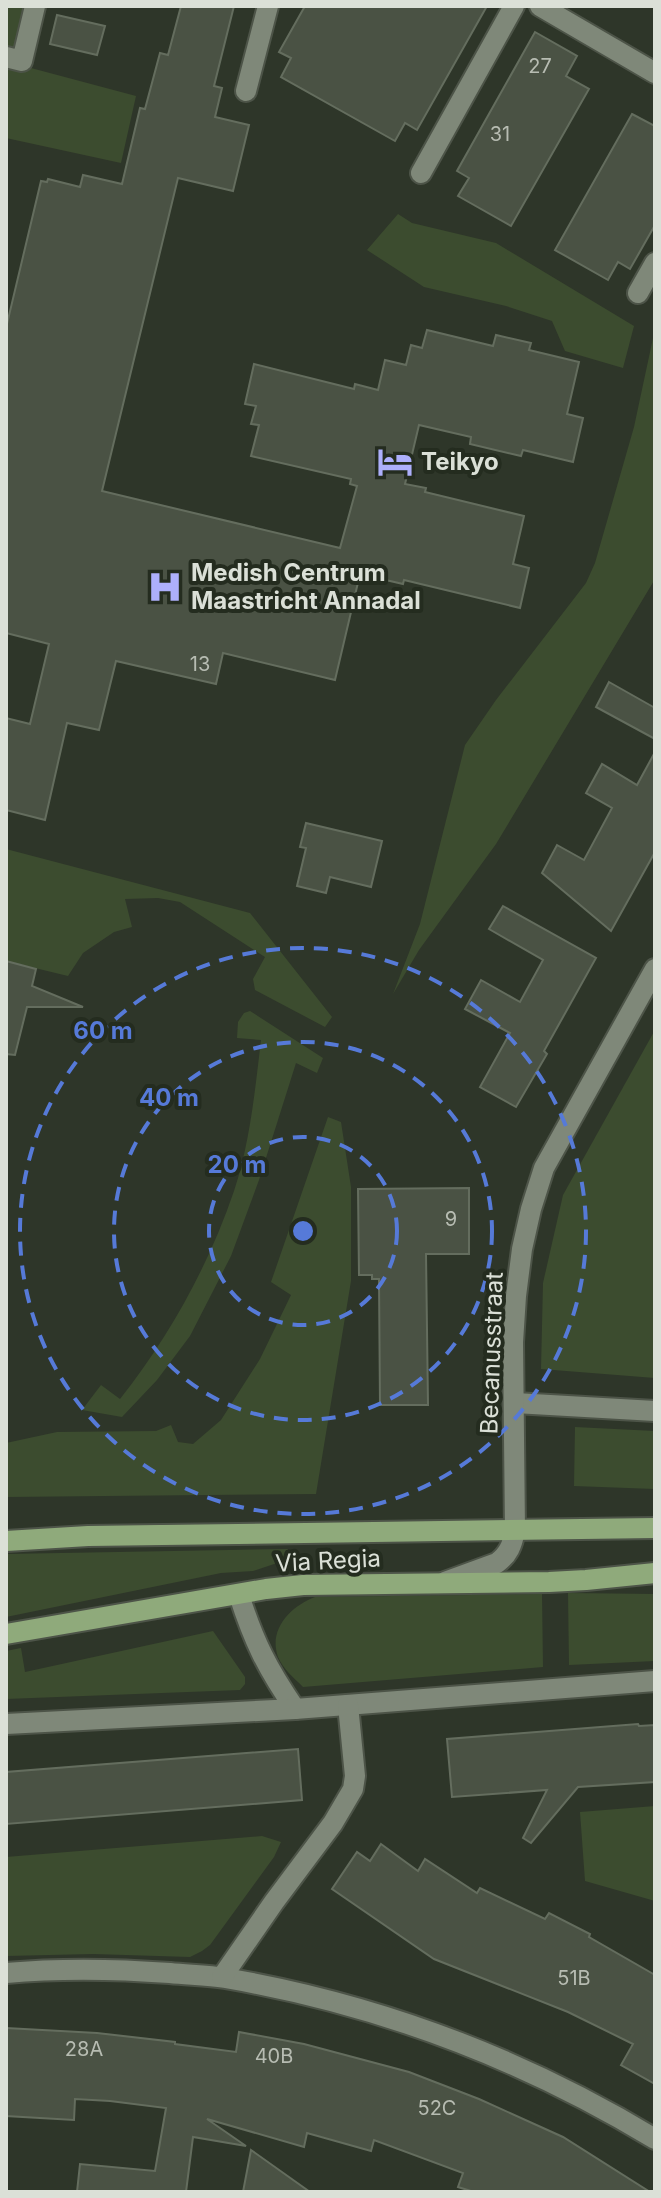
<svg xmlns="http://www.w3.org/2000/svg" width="661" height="2198" font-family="Inter,sans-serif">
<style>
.green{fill:#3c4c2f}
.building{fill:#4a5244;stroke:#646d5e;stroke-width:2}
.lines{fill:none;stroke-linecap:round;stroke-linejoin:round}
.minor-casing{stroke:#4d5448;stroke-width:24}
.major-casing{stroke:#4d5448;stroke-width:24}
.minor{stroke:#7f8879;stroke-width:20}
.major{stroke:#8faa7b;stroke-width:20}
.ring{fill:none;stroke:#567ad8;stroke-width:4;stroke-dasharray:14 10}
.labels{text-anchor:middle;stroke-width:8;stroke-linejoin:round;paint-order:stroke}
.number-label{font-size:20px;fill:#b7bcb2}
.poi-label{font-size:24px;font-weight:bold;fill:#dbe0d7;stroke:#242c1f;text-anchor:start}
.street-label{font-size:24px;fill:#dbe0d7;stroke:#242c1f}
.centre{fill:#567ad8;stroke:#242c1f;stroke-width:4}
.ring-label{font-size:24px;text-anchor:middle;font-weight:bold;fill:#567ad8;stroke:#242c1f;stroke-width:8;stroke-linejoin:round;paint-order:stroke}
</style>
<rect width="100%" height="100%" fill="#2e3629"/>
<g class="green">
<path d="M6 6H30L16 64 136 96 121 163 6 138Z"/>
<path d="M398 214 412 223 496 243 634 326 623 368 565 351 552 321 506 306 424 287 367 250Z"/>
<path d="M653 338 655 339V579L496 844 419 950 393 994 420 924 465 745 496 700 586 583 595 563 634 427Z"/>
<path d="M6 849 250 913 332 1017 325 1027 255 990 253 979 265 957 180 902 158 898 125 899 132 927 114 932 83 953 68 976 6 961Z"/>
<path d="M250 1011 323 1058 317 1073 296 1063 259 1180 231 1256 190 1336 157 1380 122 1417 82 1410 101 1385 120 1399C169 1337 208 1267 234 1191 250 1143 255 1090 261 1040L237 1038 238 1022 244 1013Z"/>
<path d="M655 1030V1378L541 1369 543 1283 563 1195Z"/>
<path d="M328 1117 341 1122 351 1187V1281L316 1494 6 1497V1443L57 1432 156 1431 171 1425 178 1442 193 1444 221 1420 260 1359 291 1295 271 1282Z"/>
<path d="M575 1427 655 1431V1489L574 1486Z"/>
<path d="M288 1549 289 1559 253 1571 221 1573 6 1617V1554Z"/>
<path d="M568 1593 655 1594V1661L569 1665Z"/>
<path d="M542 1594 543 1667 303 1687C294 1678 283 1669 278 1657 268 1629 291 1606 315 1597Z"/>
<path d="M213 1631 245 1677V1684L240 1690 6 1699V1651L21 1648 25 1672Z"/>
<path d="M655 1806V1901L585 1881 580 1812Z"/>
<path d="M262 1836 281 1842 274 1857 210 1945 202 1951 190 1957 93 1954 6 1956V1857Z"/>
</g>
<g class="building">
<path d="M181 6H234L214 86 222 88 215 117 249 125 233 191 178 178 102 491 340 548 357 486 350 484 351 479 251 456 259 425 251 424 256 406 245 404 254 364 354 389 355 384 378 390 385 360 406 365 411 345 422 348 427 330 493 346 496 335 531 343 529 350 579 362 567 414 583 418 573 462 523 450 521 456 470 444 471 437 419 425 405 484 426 488 425 492 524 516 513 564 529 568 520 608 404 580 403 584 360 574 335 680 223 653 216 684 116 661 99 730 67 723 45 820 6 810V718L30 724 49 644 6 633V328L41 181 47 182 48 179 80 187 83 175 122 184 140 108 145 109 160 53 168 55Z"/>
<path d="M305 6H487L417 130 405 123 395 141 281 77 291 58 279 52Z"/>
<path d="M57 15 105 26 97 55 50 44Z"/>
<path d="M535 32 577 56 566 76 589 89 511 226 458 196 469 178 457 171Z"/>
<path d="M632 114 655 126V225L630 269 618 262 608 280 555 250Z"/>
<path d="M609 682 655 708V739L596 707Z"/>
<path d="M655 752V852L611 931 542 873 557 845 584 860 612 808 586 793 602 764 637 785Z"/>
<path d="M306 823 382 841 371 887 330 877 326 893 297 886 306 848 300 847Z"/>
<path d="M503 906 596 958 544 1051 547 1054 516 1107 480 1087 510 1033 465 1009 481 980 520 1002 543 960 489 929Z"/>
<path d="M6 961 36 969 32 986 83 1007H27L15 1055 6 1054Z"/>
<path d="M469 1188V1254H426L428 1405H380L379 1279H372V1275H359L358 1189Z"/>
<path d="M638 1724 639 1726 655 1725V1782L578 1787 531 1843 523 1838 547 1790 452 1797 447 1739Z"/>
<path d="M298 1749 302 1800 6 1824V1772Z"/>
<path d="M381 1844 418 1871 425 1859 477 1893 480 1888 545 1919 549 1913 590 1934 589 1937 655 1975V2084L621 2065 633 2044 568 2012 434 1959 332 1889 357 1852 370 1861Z"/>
<path d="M6 2028 97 2033 175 2042V2044L236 2052 239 2032 304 2044 409 2072 479 2099 563 2137 650 2192H474L458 2187 463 2173 374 2140 371 2151 307 2133 304 2147 207 2119 246 2146 193 2137 186 2192H77L80 2164 155 2171 166 2108 110 2101 75 2099 74 2120 6 2116Z"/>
<path d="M251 2150 310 2192H243Z"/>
</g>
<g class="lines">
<g class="minor-casing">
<g id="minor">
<path d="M540 6 655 73"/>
<path d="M6 57 22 61 35 6"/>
<path d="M246 91 268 6"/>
<path d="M421 173 514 6"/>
<path d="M638 293 655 263"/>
<path d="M515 1403 655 1411"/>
<path d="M445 1582 497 1563C509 1554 512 1545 515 1531L513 1342 516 1296 522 1249 531 1209 544 1168 655 969"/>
<path d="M239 1595C254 1642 267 1668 295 1709"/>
<path d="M6 1724 295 1709 655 1681"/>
<path d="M6 1973C60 1968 116 1969 170 1973 188 1975 207 1975 225 1978 377 2004 523 2059 655 2139"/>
<path d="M222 1977 274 1902 333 1823 353 1789 355 1776 348 1705"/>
</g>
</g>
<g class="major-casing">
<g id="major">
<path d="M6 1541 88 1536 655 1528"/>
<path d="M6 1634 266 1589 303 1585 549 1582 586 1580 655 1573"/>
</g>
</g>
<use href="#minor" class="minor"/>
<use href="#major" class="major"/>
</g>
<g class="ring">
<circle cx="303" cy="1231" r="94"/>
<circle cx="303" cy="1231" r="189"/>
<circle cx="303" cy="1231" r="283"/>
</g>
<defs>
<g id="hotel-bare" transform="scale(2.76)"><path d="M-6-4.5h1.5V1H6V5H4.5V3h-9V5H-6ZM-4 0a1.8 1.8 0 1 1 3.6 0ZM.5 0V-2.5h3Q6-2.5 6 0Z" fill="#adaffb" stroke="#242c1f" stroke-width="2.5" paint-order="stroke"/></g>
<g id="hospital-bare" transform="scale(2.76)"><path d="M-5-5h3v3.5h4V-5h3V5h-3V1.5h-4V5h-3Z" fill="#adaffb" stroke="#242c1f" stroke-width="2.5" paint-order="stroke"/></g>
</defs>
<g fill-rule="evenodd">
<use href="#hotel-bare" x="395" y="462"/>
<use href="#hospital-bare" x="165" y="587"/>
</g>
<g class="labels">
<g class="number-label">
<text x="540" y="73">27</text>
<text x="500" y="141">31</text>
<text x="200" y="671">13</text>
<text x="451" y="1226">9</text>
<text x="574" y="1985">51B</text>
<text x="84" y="2056">28A</text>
<text x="274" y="2063">40B</text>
<text x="437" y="2115">52C</text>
</g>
<g class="poi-label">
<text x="421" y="470">Teikyo</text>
<text x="191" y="581">Medish Centrum<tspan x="191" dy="28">Maastricht Annadal</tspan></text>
</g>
<g class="street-label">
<text transform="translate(492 1353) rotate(-88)" y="8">Becanusstraat</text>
<text transform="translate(328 1561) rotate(-3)" y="8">Via Regia</text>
</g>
</g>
<circle cx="303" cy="1231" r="12" class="centre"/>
<g class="ring-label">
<text x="103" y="1039">60 m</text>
<text x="169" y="1106">40 m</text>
<text x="237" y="1173">20 m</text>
</g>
<rect width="661" height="2198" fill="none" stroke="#dbe0d7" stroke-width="16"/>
</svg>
